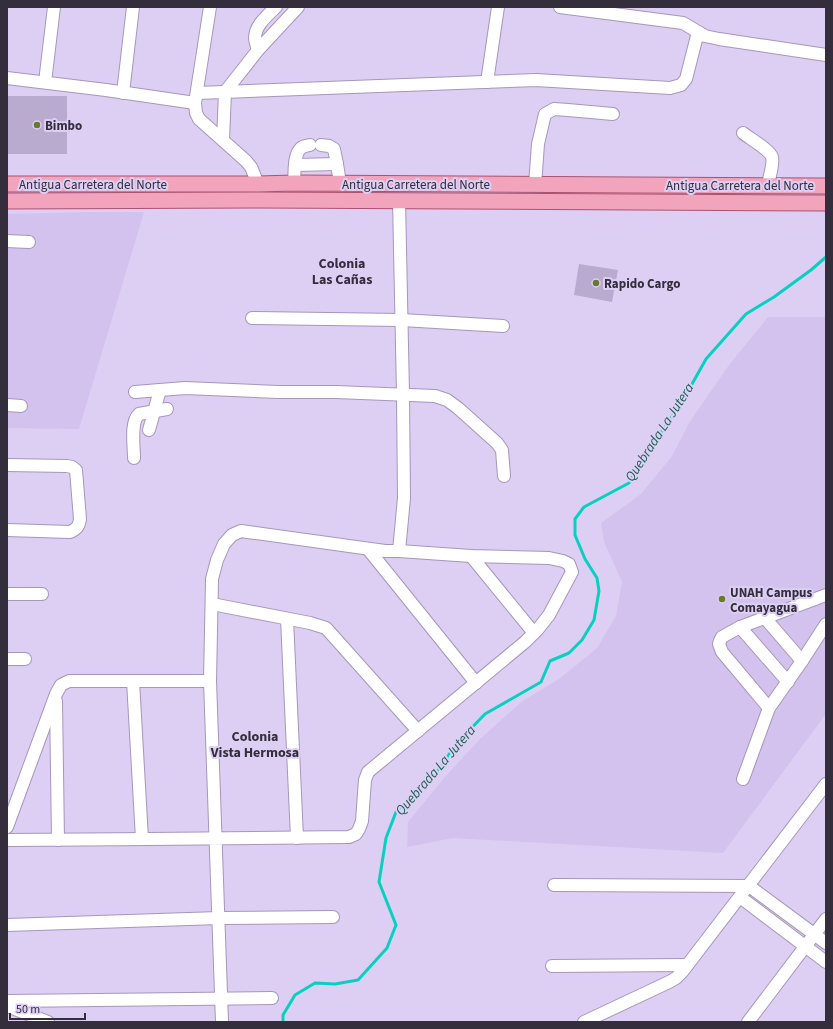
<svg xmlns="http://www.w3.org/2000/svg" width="833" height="1029" font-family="'Source Sans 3',sans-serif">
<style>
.built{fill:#d3c2ee}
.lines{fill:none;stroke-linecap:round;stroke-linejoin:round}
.stream{stroke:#07d1be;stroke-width:3}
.building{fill:#b9abcf}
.minor-casing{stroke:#a597bb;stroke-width:14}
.major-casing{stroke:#a95372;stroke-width:17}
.minor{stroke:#fff;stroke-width:12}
.major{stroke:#f1a4bc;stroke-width:15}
.poi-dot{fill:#667b2c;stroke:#ddcff4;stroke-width:1.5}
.labels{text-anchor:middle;stroke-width:4;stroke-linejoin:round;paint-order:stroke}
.poi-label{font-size:13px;font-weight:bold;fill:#332d3c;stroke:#ddcff4;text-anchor:start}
.street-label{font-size:13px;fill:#332d3c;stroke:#ddcff4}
.neighbourhood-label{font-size:14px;font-weight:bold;fill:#332d3c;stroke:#ddcff4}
.water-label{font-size:14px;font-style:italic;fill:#1f6058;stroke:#ddcff4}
</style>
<rect width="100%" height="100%" fill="#ddcff4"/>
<g class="built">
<path d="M87 212H144L79 429 7 428V214Z"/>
<path d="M768 317H826V714L723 853 453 838 407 847 408 822 444 778 479 740 521 702 559 679 597 648 616 616 622 582 604 542 601 523 641 494 672 456 689 423 729 365Z"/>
</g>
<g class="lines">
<path class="stream" d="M283 1022V1015L295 995 315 983 335 984 358 980 387 948 396 925 379 882 386 838 396 812 414 792 433 777 457 743 485 714 541 682 550 661 569 653 582 640 594 620 599 591 597 578 585 559 575 535V519L584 507 629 483 646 454 682 402 706 359 746 314 774 297 811 270 826 257"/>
</g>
<g class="building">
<rect x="7" y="96" width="60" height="58"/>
<path d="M579 264 618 270 612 302 574 295Z"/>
</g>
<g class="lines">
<g class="minor-casing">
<g id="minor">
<path d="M210 7 195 103 196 113 199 119 246 161 251 167 258 184"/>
<path d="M560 7 683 23 705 36 719 39 826 55"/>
<path d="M258 50C257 46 255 42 255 38 255 25 268 15 276 7"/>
<path d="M7 78 106 90 195 103"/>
<path d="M45 82 54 7"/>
<path d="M487 82 498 7"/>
<path d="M123 93 133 7"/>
<path d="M197 93 536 80 670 88 681 85 686 79 698 32"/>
<path d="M743 133C749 138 770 150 772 157 774 163 769 178 768 185"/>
<path d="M223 140 225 92 258 50 298 7"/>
<path d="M321 145 329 146 334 149 337 164 340 183"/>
<path d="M295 165 337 164"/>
<path d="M294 183C295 174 293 155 301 148 303 146 306 146 310 145"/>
<path d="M535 185 538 144 545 114 554 109 568 110 613 114"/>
<path d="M7 241 29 242"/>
<path d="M252 318 402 320 503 326"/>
<path d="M135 392 185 388 278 392H336L435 396 447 400 458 408 497 443 502 450 504 476"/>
<path d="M7 405 21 406"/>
<path d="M149 430 160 390"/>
<path d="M134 458C134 446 130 422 139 414L167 409"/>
<path d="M7 465 67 466 72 467 76 470 80 519C79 526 77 529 70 532L7 530"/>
<path d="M368 549 476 683"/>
<path d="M399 551 404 498 403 394 399 200"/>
<path d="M471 556 534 633"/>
<path d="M7 594H42"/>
<path d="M212 604 310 623 326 628 418 731"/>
<path d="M765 618 802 661"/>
<path d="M287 619 297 838"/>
<path d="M740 627 788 682"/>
<path d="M7 659H25"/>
<path d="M133 681 142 839"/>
<path d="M56 701 58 840"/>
<path d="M769 708 722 652 719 644 720 641 722 637 740 627 826 595"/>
<path d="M743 779 769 708 802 661 826 624"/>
<path d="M7 827 56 694 61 685 69 681H210"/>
<path d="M7 840C121 839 235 839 349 837L356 834 359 829 362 821 365 780 368 772 525 642 538 629 549 615 572 572 569 564 563 561 549 558 471 556 399 551H385L241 531 232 535 224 544 217 560 212 579 210 681 222 1022"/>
<path d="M554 885 749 886 826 943"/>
<path d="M740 897 826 962"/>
<path d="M7 925 219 918 333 917"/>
<path d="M552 966 687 965"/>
<path d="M7 1001 272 998"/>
<path d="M7 1006 48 1022"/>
<path d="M584 1022 669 982 676 978 682 972 826 784"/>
<path d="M748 1022 826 919"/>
</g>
</g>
<g class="major-casing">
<g id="major">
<path d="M7 184H258L294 183 826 186"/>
<path d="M7 201 257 200 826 203"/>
</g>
</g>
<use href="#minor" class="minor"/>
<use href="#major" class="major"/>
</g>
<g class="poi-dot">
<circle cx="37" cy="125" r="4"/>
<circle cx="596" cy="283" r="4"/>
<circle cx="722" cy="599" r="4"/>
</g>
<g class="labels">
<g class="poi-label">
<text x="45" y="130">Bimbo</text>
<text x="604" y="288">Rapido Cargo</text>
<text x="730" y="597">UNAH Campus<tspan x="730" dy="15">Comayagua</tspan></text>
</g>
<g class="street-label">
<text x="93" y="189">Antigua Carretera del Norte</text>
<text x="416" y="189">Antigua Carretera del Norte</text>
<text x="740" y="190">Antigua Carretera del Norte</text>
</g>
<g class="neighbourhood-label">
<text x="342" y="268">Colonia<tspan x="342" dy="16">Las Cañas</tspan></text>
<text x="255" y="741">Colonia<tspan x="255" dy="16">Vista Hermosa</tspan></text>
</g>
<g class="water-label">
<text transform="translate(659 432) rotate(-57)" y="5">Quebrada La Jutera</text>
<text transform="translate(435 770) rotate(-49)" y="5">Quebrada La Jutera</text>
</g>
</g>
<rect width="833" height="1029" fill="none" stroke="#332d3c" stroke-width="16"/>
<path d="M10 1013v6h75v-6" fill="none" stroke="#332d3c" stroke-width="2"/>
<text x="16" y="1013" font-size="12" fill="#332d3c" stroke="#ddcff4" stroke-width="3" paint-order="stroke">50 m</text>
</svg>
